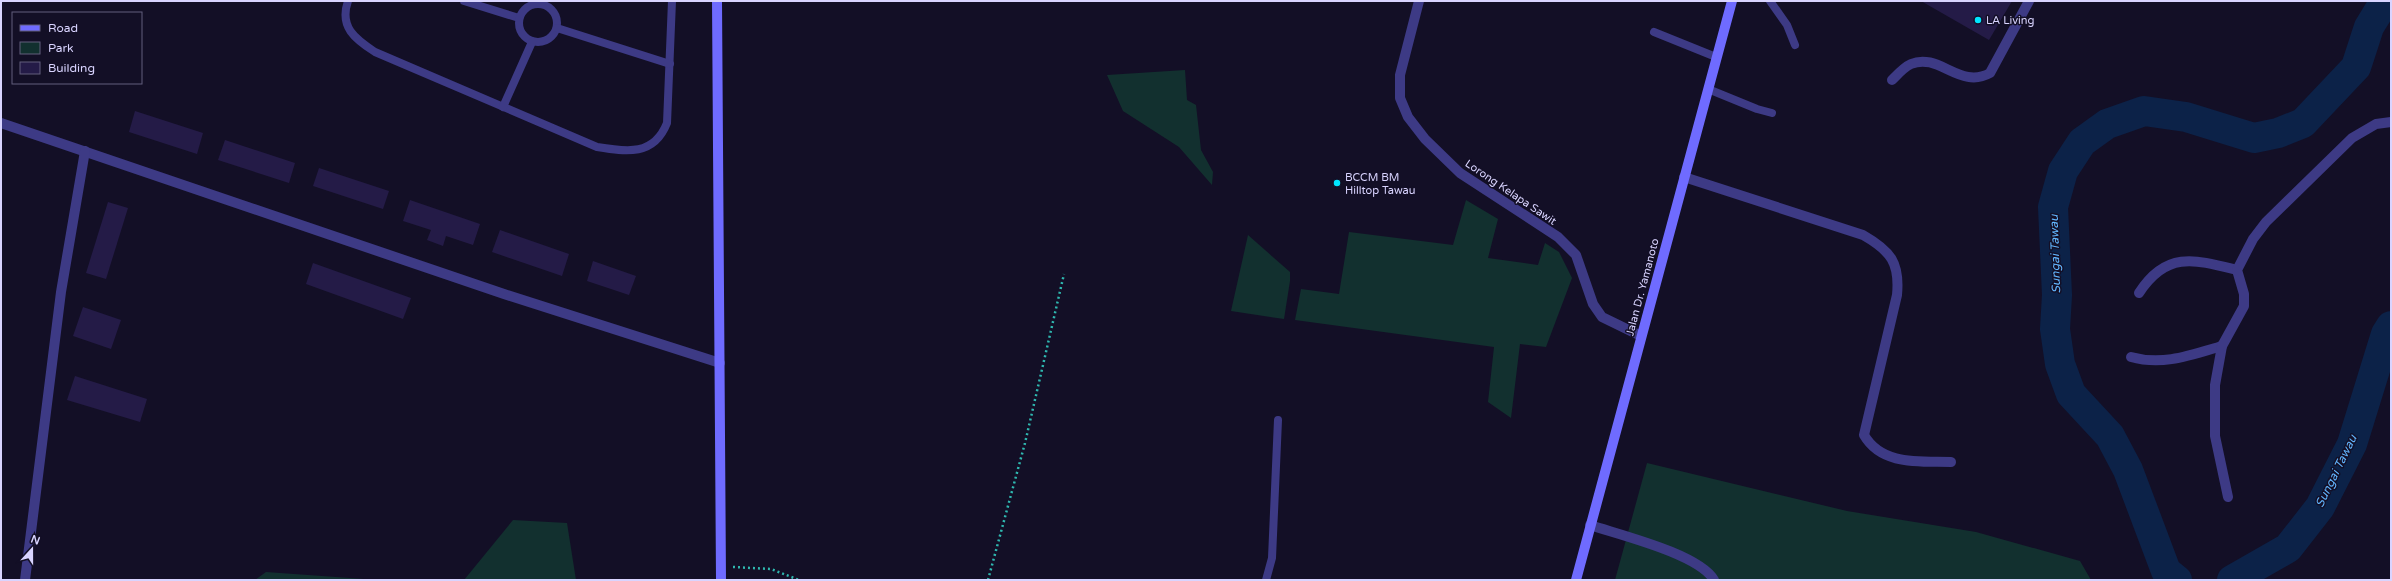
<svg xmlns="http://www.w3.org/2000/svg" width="2392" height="581" font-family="'Varela Round',sans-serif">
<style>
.green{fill:#12302f}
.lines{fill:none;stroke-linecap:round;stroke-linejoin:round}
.river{stroke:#0c2248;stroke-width:30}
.building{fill:#241b47}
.path{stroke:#2fb8b0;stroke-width:2.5;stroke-dasharray:2 3;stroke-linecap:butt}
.lane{stroke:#3d3a85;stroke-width:8}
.street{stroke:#3d3a85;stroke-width:10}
.secondary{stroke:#6f6bff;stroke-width:10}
.poi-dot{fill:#00e5ff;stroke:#130f26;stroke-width:1.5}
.labels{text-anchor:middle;stroke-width:3;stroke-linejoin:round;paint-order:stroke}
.poi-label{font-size:11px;fill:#d9d4ff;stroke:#130f26;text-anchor:start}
.street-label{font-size:11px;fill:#d9d4ff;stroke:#130f26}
.water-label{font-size:12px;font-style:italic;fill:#62b6ff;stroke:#130f26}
</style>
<rect width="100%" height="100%" fill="#130f26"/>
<g class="green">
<path d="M1185 70 1187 100 1196 105 1201 150 1213 172 1212 185 1179 147 1123 111 1107 75Z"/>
<path d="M1466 200 1498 219 1488 258 1538 265 1545 243 1559 252 1572 278 1546 347 1520 344 1511 418 1488 402 1494 347 1295 320 1301 289 1339 294 1349 232 1453 245Z"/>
<path d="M1248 235 1290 272V281L1284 319 1231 311Z"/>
<path d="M1647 463 1847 511 1976 532 2080 561 2091 580H1615Z"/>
<path d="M513 520 567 523 576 580H464Z"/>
<path d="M266 572 378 580H255Z"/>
</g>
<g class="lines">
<g class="river">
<path d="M2177 580 2166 571 2128 470 2110 436 2071 394 2060 364 2055 329 2057 295 2053 207 2063 171 2082 142 2107 124 2144 111 2186 117 2254 138 2278 133 2303 123 2356 67 2369 27 2385 1"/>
<path d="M2232 580 2288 548 2320 507 2352 444 2386 334 2391 326"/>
</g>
</g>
<g class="building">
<path d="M1921 1H2012L1989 40Z"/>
<path d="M135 111 203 133 197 154 129 132Z"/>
<path d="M225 140 295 163 289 183 218 160Z"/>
<path d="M319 168 389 191 383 209 313 186Z"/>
<path d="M410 200 480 224 473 245 446 236 443 246 427 240 431 230 403 221Z"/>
<path d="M108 202 128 208 106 279 86 273Z"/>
<path d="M500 230 569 254 562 276 492 252Z"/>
<path d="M593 261 636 276 629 295 587 281Z"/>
<path d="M313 263 411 298 403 319 306 284Z"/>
<path d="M83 307 121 320 111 349 73 336Z"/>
<path d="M75 376 147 399 140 422 67 400Z"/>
</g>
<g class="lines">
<g class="path">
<path d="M733 567 771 569 799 580"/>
<path d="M988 580 1025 443 1064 274"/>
</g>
<g class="lane">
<path d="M348 1C339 27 355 39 375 52L597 147C627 152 654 156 667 123L672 1"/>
<path d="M464 1 519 18"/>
<path d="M1770 1 1787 25 1795 45"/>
<circle cx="538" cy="23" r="19"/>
<path d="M557 28 670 64"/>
<path d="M1654 32 1716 57"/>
<path d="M1708 89 1757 109 1772 113"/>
<path d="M503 107 532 42"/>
<path d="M1266 580 1272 558 1278 420"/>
</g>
<g class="street">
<path d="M1419 1 1400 75V98L1408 117 1425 139 1460 173 1558 237 1576 255 1593 304 1602 317 1641 336"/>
<path d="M1892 80C1897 75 1904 67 1911 64 1939 52 1960 90 1990 73L2029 1"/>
<path d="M1 123 504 294 720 363"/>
<path d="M1684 177 1863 235C1891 251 1900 263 1897 295L1864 435C1882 466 1920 461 1951 462"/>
<path d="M2139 293C2166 251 2194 259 2237 270"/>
<path d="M2131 357C2163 366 2191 355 2222 346"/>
<path d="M2228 497 2215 436V385L2222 346 2244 306V294L2237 270 2253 239 2266 222 2352 138 2376 124 2391 122"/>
<path d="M1590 525C1620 535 1699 554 1714 580"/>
<path d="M25 580 61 292 85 151"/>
</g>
<g class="secondary">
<path d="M717 1 721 580"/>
<path d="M1576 580 1732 1"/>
</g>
</g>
<g class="poi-dot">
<circle cx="1978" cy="20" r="4"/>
<circle cx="1337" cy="183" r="4"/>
</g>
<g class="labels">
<g class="poi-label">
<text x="1986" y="24">LA Living</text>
<text x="1345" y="181">BCCM BM<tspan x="1345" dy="13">Hilltop Tawau</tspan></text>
</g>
<g class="street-label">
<text transform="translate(1511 192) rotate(34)" y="4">Lorong Kelapa Sawit</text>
<text transform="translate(1642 287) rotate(-75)" y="4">Jalan Dr. Yamanoto</text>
</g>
<g class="water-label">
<text transform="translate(2055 254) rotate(-92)" y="4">Sungai Tawau</text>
<text transform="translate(2336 471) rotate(-64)" y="4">Sungai Tawau</text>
</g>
</g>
<rect width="2392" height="581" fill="none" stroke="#d9d4ff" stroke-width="4"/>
<rect x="12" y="12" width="130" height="72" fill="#130f26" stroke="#625e7d"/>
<rect x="20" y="25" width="20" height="6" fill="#6f6bff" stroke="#625e7d"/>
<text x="48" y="32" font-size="12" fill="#d9d4ff">Road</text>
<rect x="20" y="42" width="20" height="12" fill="#12302f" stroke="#625e7d"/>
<text x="48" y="52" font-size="12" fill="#d9d4ff">Park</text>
<rect x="20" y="62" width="20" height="12" fill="#241b47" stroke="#625e7d"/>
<text x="48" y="72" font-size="12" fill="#d9d4ff">Building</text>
<g transform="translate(32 549) rotate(21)" stroke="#130f26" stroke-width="3" paint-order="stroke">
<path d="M0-3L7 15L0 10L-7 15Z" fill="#d9d4ff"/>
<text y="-6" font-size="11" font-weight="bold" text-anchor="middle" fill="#d9d4ff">N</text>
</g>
</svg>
